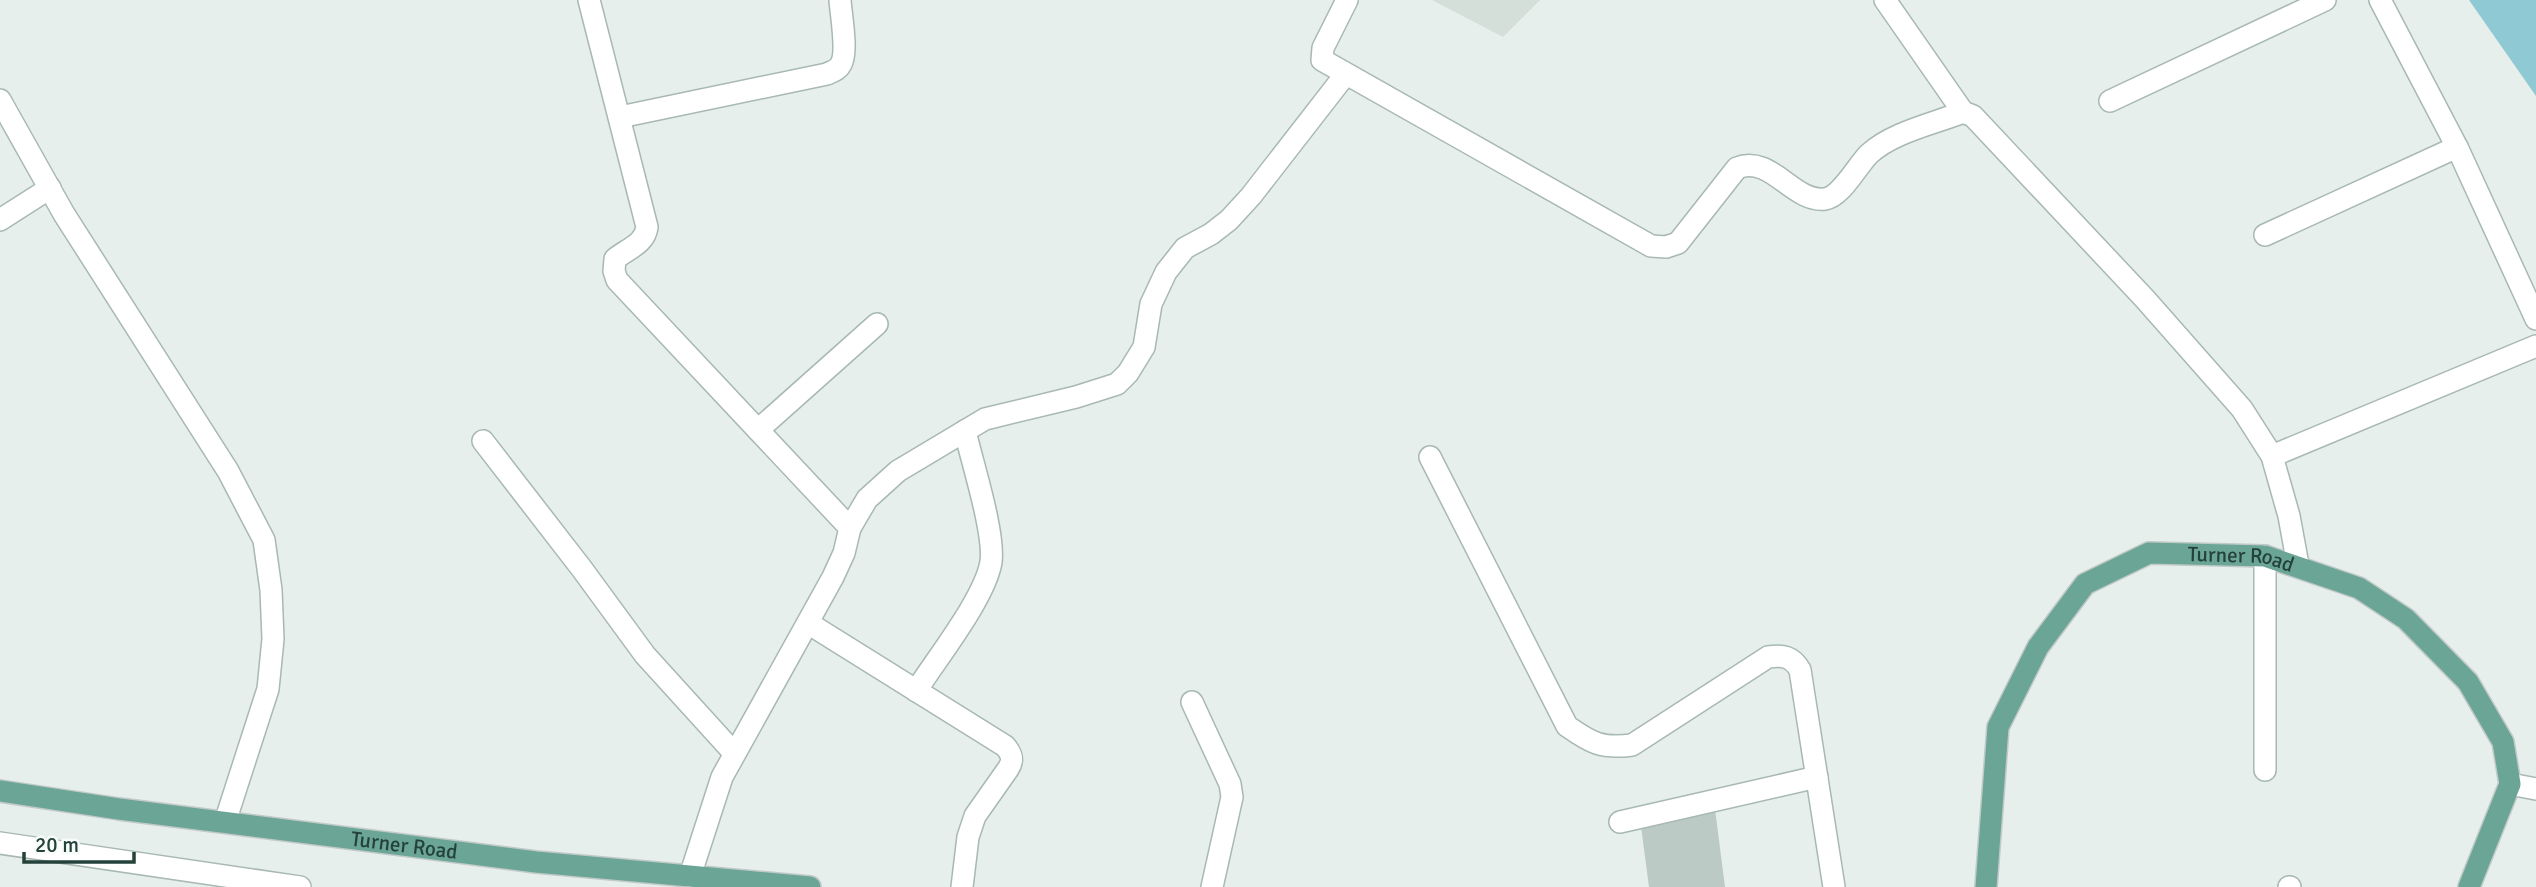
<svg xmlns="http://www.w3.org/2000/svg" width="2536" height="887" font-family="Signika,sans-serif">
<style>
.built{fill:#d4dfda}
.water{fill:#8ec9d4}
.building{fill:#bbcac4}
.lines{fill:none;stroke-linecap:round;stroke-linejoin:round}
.minor-casing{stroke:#a8b8b2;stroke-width:24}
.major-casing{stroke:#c2cac8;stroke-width:24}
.minor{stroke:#fff;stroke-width:21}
.major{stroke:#6aa596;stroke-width:21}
.labels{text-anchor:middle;stroke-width:7;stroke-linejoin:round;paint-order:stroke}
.street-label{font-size:21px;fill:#24423a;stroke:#f7fbf9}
</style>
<rect width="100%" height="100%" fill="#e6efeb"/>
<path class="built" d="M1432 0H1540L1503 37Z"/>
<path class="water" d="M2469 0H2536V96Z"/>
<path class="building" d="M1715 809 1725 887H1649L1640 819Z"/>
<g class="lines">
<g class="minor-casing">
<g id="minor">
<path d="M589 0 647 227C645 244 627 249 615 259L614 271 617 280 850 528"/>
<path d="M1347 0 1323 48 1322 60 1651 246 1666 247 1678 243 1737 168C1771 154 1793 203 1825 199 1841 197 1857 166 1869 154 1893 132 1933 124 1963 112"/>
<path d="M1885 0 1963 112 1973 116 2145 299 2242 409 2272 456 2289 516 2298 565"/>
<path d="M2380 0 2457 147 2536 319"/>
<path d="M0 100 64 214 228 471 264 540 271 590 273 639 268 689 225 822"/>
<path d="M2110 101 2325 0"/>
<path d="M620 117 827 74C833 71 838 70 841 64 848 52 841 15 840 0"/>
<path d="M0 220 50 188"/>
<path d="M2265 235 2457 147"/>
<path d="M758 430 877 324"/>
<path d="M483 441 582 569 645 655 734 753"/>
<path d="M2272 456 2536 346"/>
<path d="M1430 457 1567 726C1591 743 1602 749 1632 745L1768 657C1783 655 1792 656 1800 670L1834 887"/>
<path d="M2265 556V770"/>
<path d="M808 623 1005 746C1012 754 1014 760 1008 769L975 816 968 837 962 887"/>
<path d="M916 691C937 658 985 598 991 562 995 533 972 462 965 431"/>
<path d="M1192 702 1230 784 1232 797 1212 887"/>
<path d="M2510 784 2536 789"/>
<path d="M1620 822 1817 777"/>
<path d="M0 843 300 887"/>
<path d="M690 876 722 777 833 577 844 553 850 528 867 499 898 471 985 419 1076 397 1117 384 1128 373 1144 347 1151 304 1166 272 1185 248 1211 234 1229 220 1251 196 1345 75"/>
<path d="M2289 887H2290"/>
</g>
</g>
<g class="major-casing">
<g id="major">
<path id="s1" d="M0 791 119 809 536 862 810 887"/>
<path id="s2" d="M1986 887 1998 727 2038 647 2085 584 2149 553 2265 556 2359 588 2406 619 2468 682 2503 742 2510 784 2469 887"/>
</g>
</g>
<use href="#minor" class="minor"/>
<use href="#major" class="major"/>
</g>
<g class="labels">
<g class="street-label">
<text dy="7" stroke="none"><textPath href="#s2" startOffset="492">Turner Road</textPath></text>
<text dy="7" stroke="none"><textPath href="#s1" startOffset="408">Turner Road</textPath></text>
</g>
</g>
<path d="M24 852v10h110v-10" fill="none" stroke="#24423a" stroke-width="3.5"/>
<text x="35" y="852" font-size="21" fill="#24423a" stroke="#f7fbf9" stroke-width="5" paint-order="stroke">20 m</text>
</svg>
